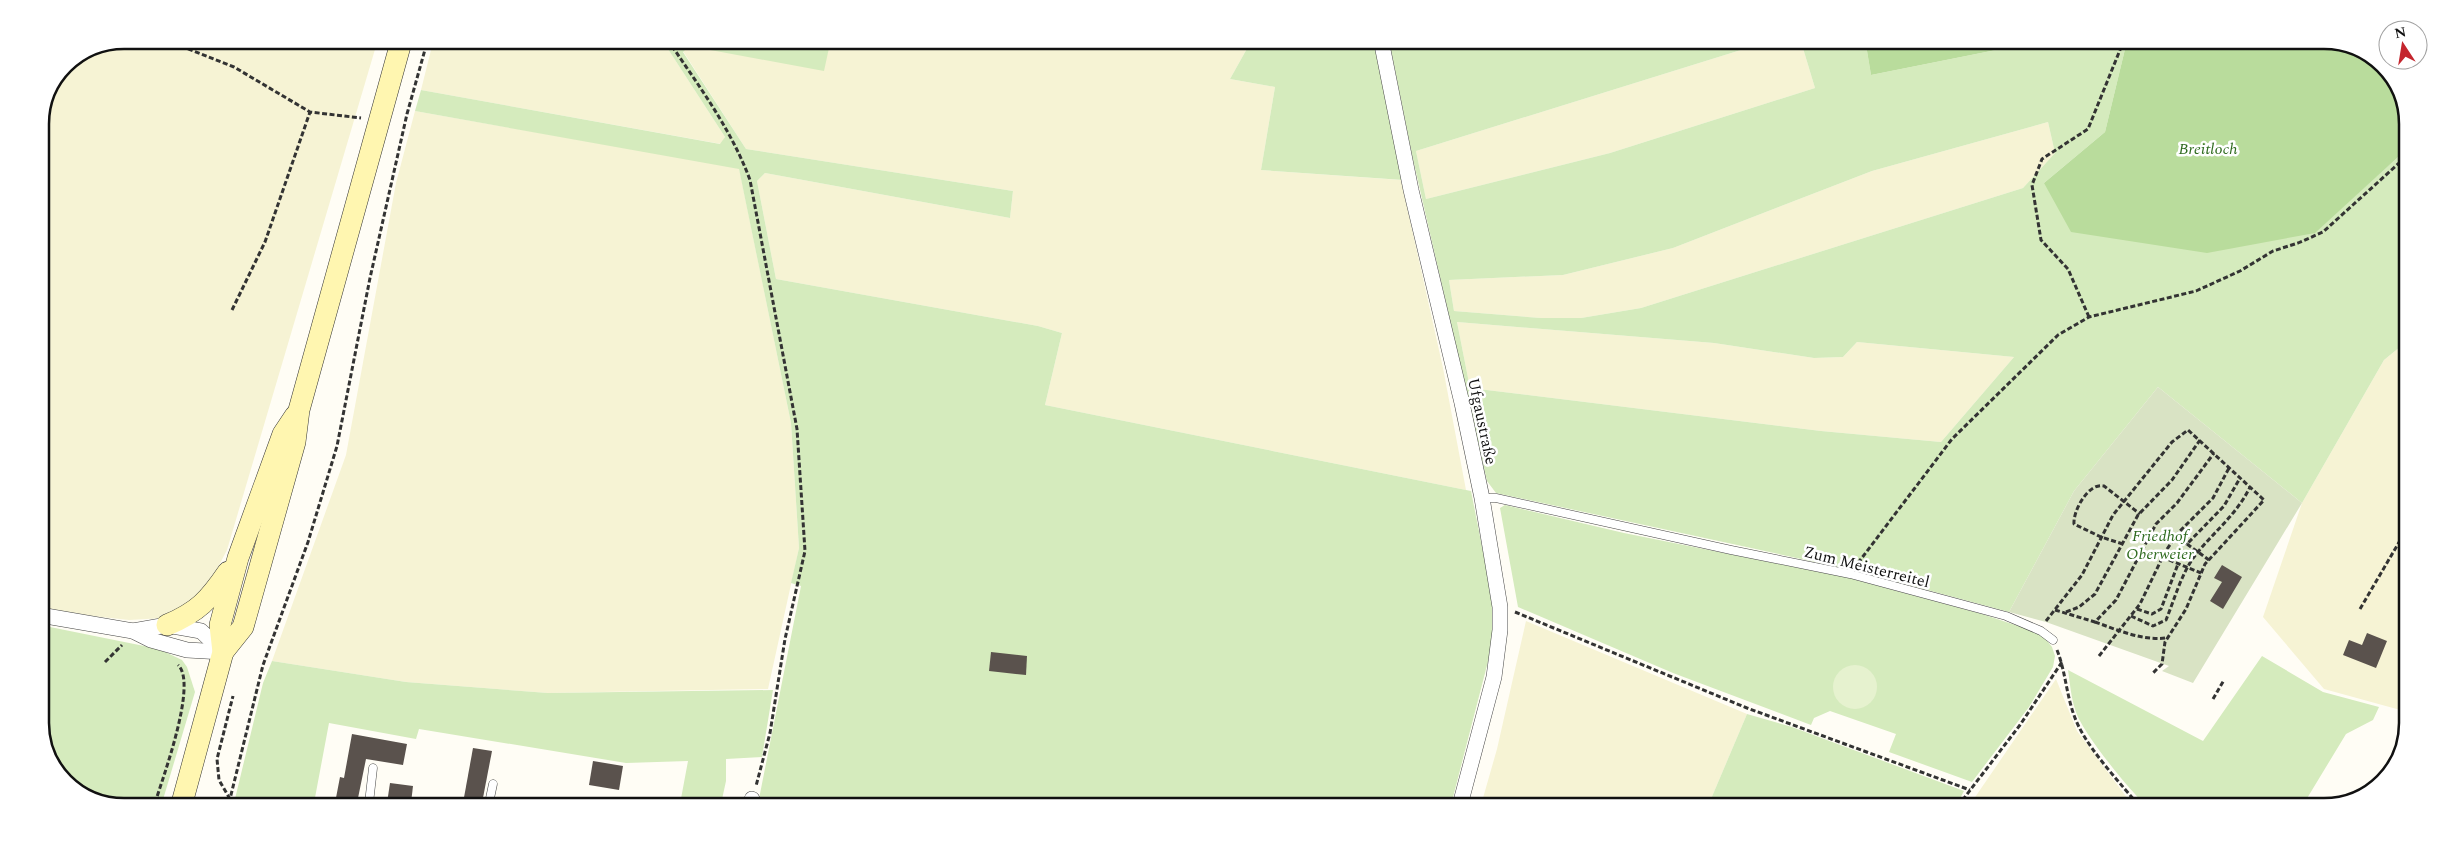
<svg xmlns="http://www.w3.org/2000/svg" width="2448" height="847" font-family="Spectral,serif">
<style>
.farmland{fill:#f6f3d4}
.green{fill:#d5ebbd;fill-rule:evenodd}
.forest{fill:#b9dc9c}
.cemetery{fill:#d9e3c4}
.pitch{fill:#e6f2cf}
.building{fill:#5a524d}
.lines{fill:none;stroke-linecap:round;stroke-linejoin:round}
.service-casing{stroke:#444;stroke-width:9}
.minor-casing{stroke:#444;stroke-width:16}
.secondary-casing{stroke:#333;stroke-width:22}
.path{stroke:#333;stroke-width:3;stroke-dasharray:5 2.5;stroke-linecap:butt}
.service{stroke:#fff;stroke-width:8}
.minor{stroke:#fff;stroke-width:15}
.secondary{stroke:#fff6b0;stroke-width:21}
.labels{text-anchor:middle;stroke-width:5;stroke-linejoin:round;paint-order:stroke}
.park-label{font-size:16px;font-style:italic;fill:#2f6b1f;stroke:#fff}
.street-label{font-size:16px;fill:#111;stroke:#fff}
.rim{fill:none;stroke:#111;stroke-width:2.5}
</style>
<rect width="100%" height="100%" fill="#fffdf5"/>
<g class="farmland">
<path d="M1249 45 1230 79 1275 87 1261 170 1401 180 1443 368 1466 490 1045 405 1062 333 1038 326 776 279 757 181 765 173 1010 218 1013 191 746 149 683 51 689 46 829 48 812 46Z"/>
<path d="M1757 45H1802L1815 88 1610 153 1426 199 1416 151Z"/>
<path d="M92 46H376L227 550 206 590 189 609 164 618 129 620 65 613 40 606V119L65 64Z"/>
<path d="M432 46H666L725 137 721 144 421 90Z"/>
<path d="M415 111 739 168 791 423 799 548 768 689 548 693 406 682 272 661 346 455 396 183Z"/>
<path d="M2048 122 2055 153 2023 188 1641 308 1581 318H1541L1454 311 1449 280 1563 275 1673 248 1872 171Z"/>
<path d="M1457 322 1714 343 1814 358 1843 357 1857 342 2014 357 1941 442 1821 431 1470 388Z"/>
<path d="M2406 342 2404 711 2324 689 2263 617 2302 503 2384 360Z"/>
<path d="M1526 621 1747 714 1708 806 1481 805 1497 749Z"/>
<path d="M2056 679 2077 731 2134 807 1969 806Z"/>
</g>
<g class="green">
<path d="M1249 45H1376L1403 180 1261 170 1275 87 1230 79Z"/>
<path d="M1390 45H1757L1416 151 1426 199 1610 153 1815 88 1802 45H1866L1871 75 2021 45H2126L2105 132 2044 183 2314 233 2408 148 2406 342 2384 360 2302 503 2158 387 2074 491 2009 612 1857 571 1496 493 1487 481 1412 155ZM2048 122 2055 153 2023 188 1641 308 1581 318H1541L1454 311 1449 280 1563 275 1673 248 1872 171ZM1457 322 1714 343 1814 358 1843 357 1857 342 2014 357 1941 442 1821 431 1470 388Z"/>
<path d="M666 46H812L829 48 824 71 689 46 683 52 746 149 1013 191 1010 218 765 173 757 181 776 279 1038 326 1062 333 1045 405 1471 491 1492 597 1493 642 1451 805 758 804 801 586 791 583 799 548 791 423 739 169 415 111 421 90 720 144 725 137Z"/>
<path d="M1505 505 1624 533 1849 578 1982 614 2036 632 2045 638 2052 647 2055 656 2053 667 2029 707 1972 782 1889 752 1896 734 1830 711 1814 718 1811 725 1673 673 1518 607 1500 508Z"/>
<path d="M40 625 159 649 182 660 187 667 195 692 162 803H97L57 774 40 729Z"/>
<path d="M2262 656 2323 692 2379 707 2373 720 2346 734 2306 800 2314 807H2147C2129 789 2081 732 2075 709 2071 697 2070 683 2068 670L2203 741Z"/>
<path d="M272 661 406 682 548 693 773 690 762 757 726 759V781L721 804H680L688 761 626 763 419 729 416 739 329 723 314 803H234L263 683Z"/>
<path d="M1747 714 1792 727 1964 791 1956 806H1708Z"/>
</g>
<g class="forest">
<path d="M2351 44 2391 73 2408 118V148L2315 233 2207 253 2071 232 2044 183 2105 132 2126 45Z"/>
<path d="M1866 45H2021L1871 75Z"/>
</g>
<path class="cemetery" d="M2158 387 2302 503 2193 683 2162 671 2169 666 2046 622 2009 612 2074 491Z"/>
<circle class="pitch" cx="1855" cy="687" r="22"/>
<g class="building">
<path d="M2222 565 2242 577 2223 609 2210 601 2222 582 2214 578Z"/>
<path d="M2367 633 2387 641 2376 668 2343 655 2349 640 2362 645Z"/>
<path d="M991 652 1027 656 1026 675 989 671Z"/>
<path d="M352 734 407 744 403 765 366 759 357 803H335L340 777 344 778Z"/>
<path d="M473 748 492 751 482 803H463Z"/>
<path d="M593 761 623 766 619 790 589 785Z"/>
<path d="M390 783 413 786 411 803H387Z"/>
</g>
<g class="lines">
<g class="service-casing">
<g id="service">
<path d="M1482 498H1496L1731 550 1850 574 2006 616 2041 631 2053 640"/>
<path d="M369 803 373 768"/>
<path d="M489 803 493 784"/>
</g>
</g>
<g class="minor-casing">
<g id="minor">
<path d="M1382 45 1411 190 1462 403 1482 498 1500 607V630L1494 677 1460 805"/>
<path d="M40 615 133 631 151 640 187 650 223 652"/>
<path d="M133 631 167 625 201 631 223 652"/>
<path d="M751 804 752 799"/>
</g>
</g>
<g class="secondary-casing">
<g id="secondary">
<path d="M167 625C198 612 209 600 228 572"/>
<path d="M223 652 243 627 295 442 299 410 400 46"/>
<path d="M182 803 223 652 220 625 238 558 283 434 295 416"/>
</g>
</g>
<g class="path">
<path d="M181 46 234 67 310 112 361 118"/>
<path d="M672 46C701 89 732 131 750 180L797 429 805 551 785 639 770 733 756 786"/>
<path d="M232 310 265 242 310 112"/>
<path d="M2089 317 2068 269 2041 240 2032 185 2042 159 2088 129 2122 45"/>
<path d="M2177 536 2187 544 2224 506 2240 478"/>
<path d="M2123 544 2101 537 2074 524C2073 510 2089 482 2104 486L2140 514"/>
<path d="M2187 544 2209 560"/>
<path d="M2162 557 2201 573"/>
<path d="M1858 563 1952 439 2058 335 2089 317 2196 291 2240 271 2273 251 2298 243 2323 232 2408 155"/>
<path d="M2137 609 2152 614 2161 609 2178 564"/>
<path d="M2360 609 2405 532"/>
<path d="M2055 610 2095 622 2116 600 2156 524 2177 503 2214 453"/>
<path d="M1515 612 1747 708 1970 790"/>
<path d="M2066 612 2079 607 2095 594 2138 515 2172 480 2200 440"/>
<path d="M2131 616 2153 626 2166 620C2175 598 2182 571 2197 553 2215 531 2237 514 2250 487"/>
<path d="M2046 621 2082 575 2113 515 2172 442 2188 430 2264 500 2205 564 2186 609 2165 642 2162 664 2152 674"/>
<path d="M2095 622C2118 630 2142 641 2166 638"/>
<path d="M2057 650C2067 675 2066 701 2079 727 2092 753 2121 784 2140 807"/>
<path d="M2099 656 2140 604 2165 552 2179 532 2213 498 2229 468"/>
<path d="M105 662 122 645"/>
<path d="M2213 699 2224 680"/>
<path d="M230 799 219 780 217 759 233 696"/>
<path d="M155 803C163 777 198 683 178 665"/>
<path d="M229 803 263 665 308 542 337 446 370 278 407 114 426 46"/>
<path d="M1958 806 2020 725 2062 662"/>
</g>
<use href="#service" class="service"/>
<use href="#minor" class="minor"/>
<use href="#secondary" class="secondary"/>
</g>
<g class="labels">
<g class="park-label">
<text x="2208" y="154">Breitloch</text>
<text x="2160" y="541">Friedhof<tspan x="2160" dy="18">Oberweier</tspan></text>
</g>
<g class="street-label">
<text transform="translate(1483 421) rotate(78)" y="6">Ufgaustraße</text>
<text transform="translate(1867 566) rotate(14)" y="6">Zum Meisterreitel</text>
</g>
</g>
<path d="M0 0H2448V847H0ZM124 49H2324A75 75 0 0 1 2399 124V723A75 75 0 0 1 2324 798H124A75 75 0 0 1 49 723V124A75 75 0 0 1 124 49Z" fill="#fff" fill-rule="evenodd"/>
<path class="rim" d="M124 49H2324A75 75 0 0 1 2399 124V723A75 75 0 0 1 2324 798H124A75 75 0 0 1 49 723V124A75 75 0 0 1 124 49Z"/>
<g transform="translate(2403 45) rotate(348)"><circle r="24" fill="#ffffff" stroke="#a0a0a0"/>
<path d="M0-4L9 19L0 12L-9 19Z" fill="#c4262e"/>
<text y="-8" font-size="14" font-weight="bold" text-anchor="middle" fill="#111111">N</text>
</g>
</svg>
